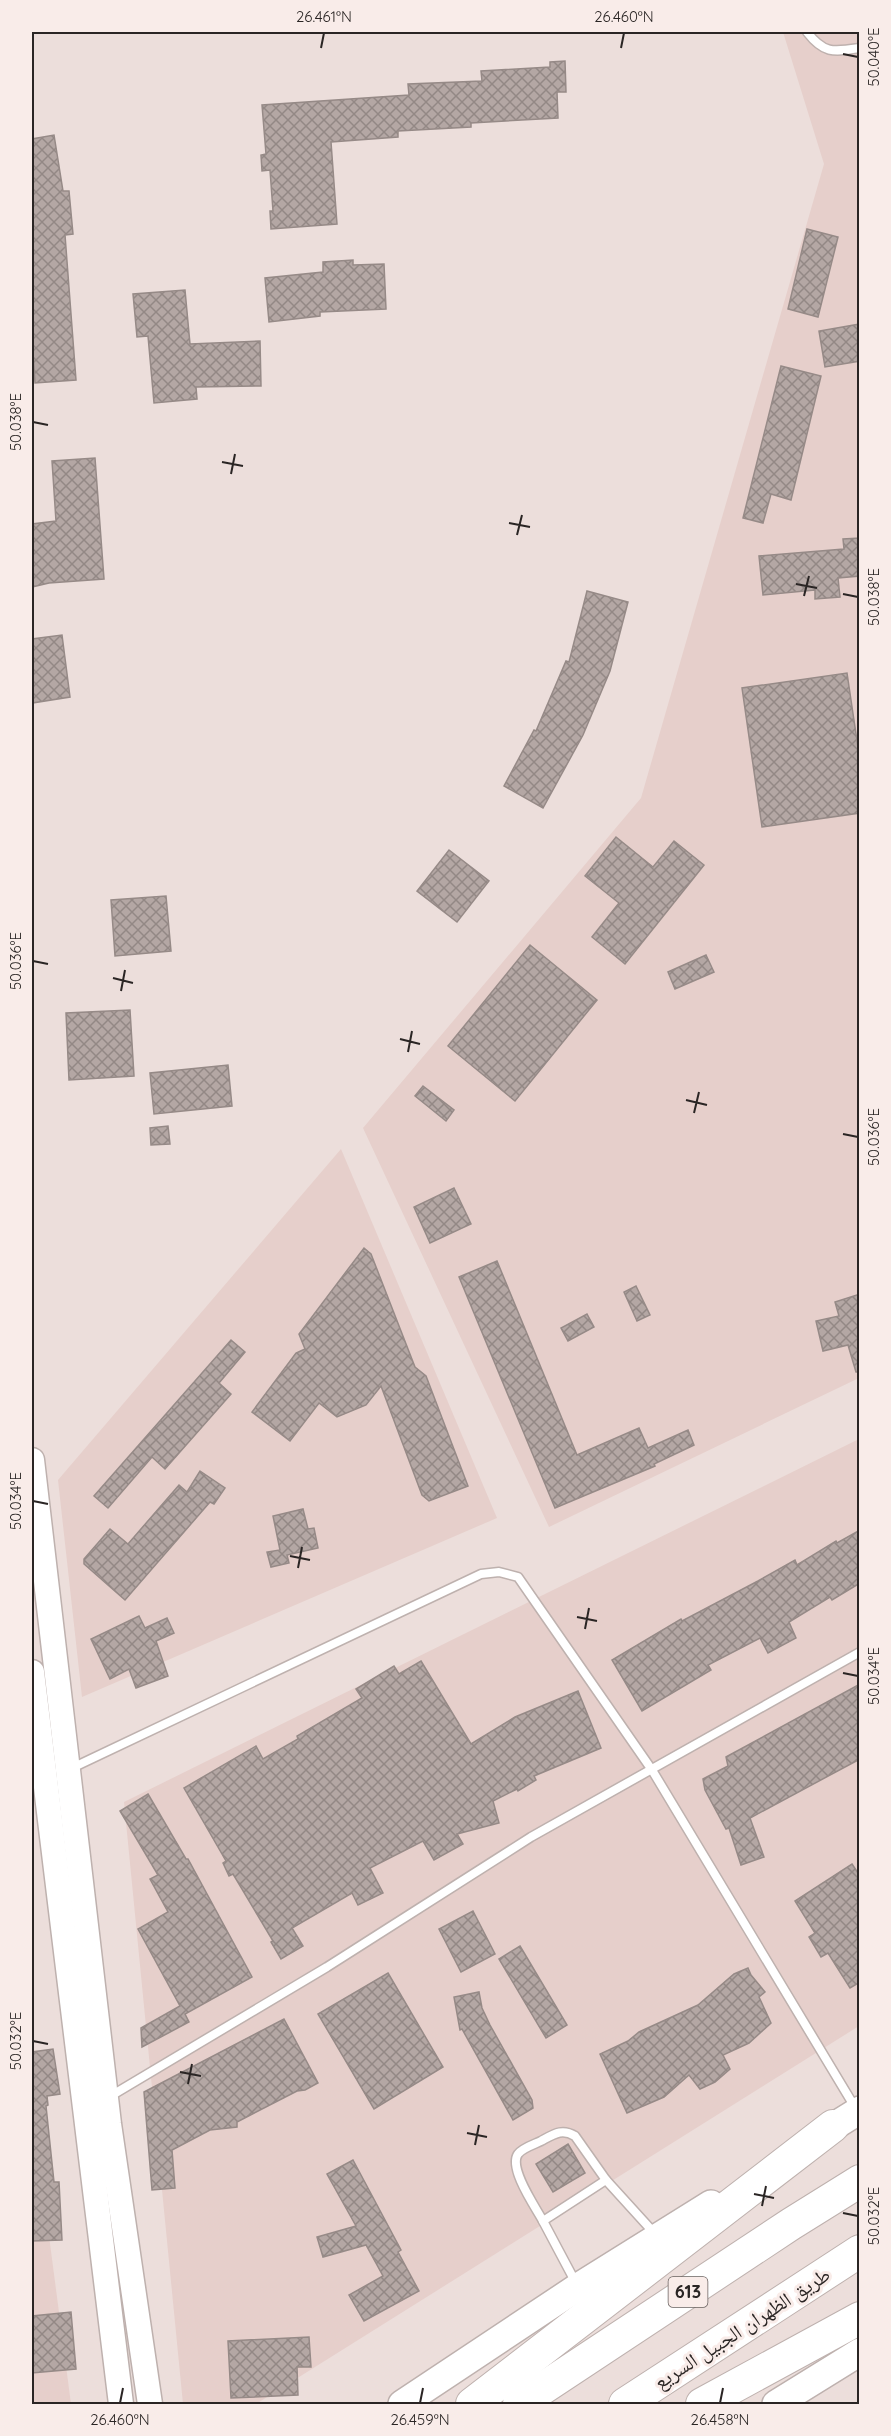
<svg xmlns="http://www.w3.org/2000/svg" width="891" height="2436" font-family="Quicksand,'Noto Naskh Arabic',sans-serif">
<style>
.built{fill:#e6cfcb}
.building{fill:url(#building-cross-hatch);stroke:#968a87;stroke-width:1.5}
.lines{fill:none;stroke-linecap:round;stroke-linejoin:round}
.lane-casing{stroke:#beb1ae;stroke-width:11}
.secondary-casing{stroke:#beb1ae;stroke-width:27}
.primary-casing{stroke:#beb1ae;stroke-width:30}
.highway-casing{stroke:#beb1ae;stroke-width:34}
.lane{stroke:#fff;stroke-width:8}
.secondary{stroke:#fff;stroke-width:24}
.primary{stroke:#fff;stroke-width:27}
.highway{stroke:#fff;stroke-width:32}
.ticks{fill:none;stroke:#2a2524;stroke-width:2}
.labels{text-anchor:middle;stroke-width:6;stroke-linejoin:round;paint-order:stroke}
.shield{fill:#f9ece9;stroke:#68615f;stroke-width:1.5}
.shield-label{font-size:18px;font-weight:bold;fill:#2a2524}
.street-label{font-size:20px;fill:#2a2524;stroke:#f9ece9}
.neatline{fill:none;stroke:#2a2524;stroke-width:2}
.ticks-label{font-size:15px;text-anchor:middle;fill:#2a2524}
</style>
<defs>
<pattern id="building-cross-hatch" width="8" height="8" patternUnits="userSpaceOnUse" patternTransform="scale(1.5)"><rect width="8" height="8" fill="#b4a7a4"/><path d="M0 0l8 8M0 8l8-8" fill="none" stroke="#938885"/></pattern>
</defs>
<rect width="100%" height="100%" fill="#ecdedb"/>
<g class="built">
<path d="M783 32H859V1378L549 1527 363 1128 641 798 824 164Z"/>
<path d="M341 1149 497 1518 82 1697 58 1480Z"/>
<path d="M859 1439V2026L256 2404H183L124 1802Z"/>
<path d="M32 2106 71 2404H32Z"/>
</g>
<g class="building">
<path d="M565 61 566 92H557L558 118 471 123V127L398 131V137L331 142 337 224 271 229 270 211H273L270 170 262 171 261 155 266 154 262 105 409 95 408 84 482 81 481 71 550 67V62Z"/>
<path d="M54 135 63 191H69L73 234 65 235 76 380 35 383 32 339V139Z"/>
<path d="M807 229 838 237 818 317 788 309Z"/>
<path d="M353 260V265L384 264 386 309 320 312V316L269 322 265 278 323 272V262Z"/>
<path d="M185 290 190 344 260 341 261 386 196 387 197 399 154 403 148 336 137 337 133 294Z"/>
<path d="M860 324V361L825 367 819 331Z"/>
<path d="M781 366 821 376 791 500 771 494 763 523 743 518Z"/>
<path d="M95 458 104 579 49 583 32 587V524L56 521 52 461Z"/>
<path d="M860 538V576L838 578 840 597 815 599V590L763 595 759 556 844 549 843 539Z"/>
<path d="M587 591 628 602 610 671 583 735 543 808 504 786 534 730 536 731 566 661 569 662Z"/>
<path d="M62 635 70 697 32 703V639Z"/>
<path d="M847 673 860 761V813L762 827 742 688Z"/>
<path d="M616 837 653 867 674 841 704 865 625 964 592 937 619 903 585 876Z"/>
<path d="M449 850 489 881 457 922 417 891Z"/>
<path d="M166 896 171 951 115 956 111 900Z"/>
<path d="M530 945 597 1000 515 1101 448 1046Z"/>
<path d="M706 955 714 972 675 989 668 972Z"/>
<path d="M130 1010 134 1076 69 1080 66 1013Z"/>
<path d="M228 1065 232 1106 154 1114 150 1073Z"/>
<path d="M423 1086 454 1110 446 1121 415 1096Z"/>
<path d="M168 1126 170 1144 151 1145 150 1128Z"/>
<path d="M454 1188 471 1224 430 1243 414 1207Z"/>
<path d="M364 1248 371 1254 415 1367 426 1376 468 1486 429 1501 422 1495 381 1386 366 1405 337 1417 319 1403 290 1441 252 1412 296 1353 305 1349 299 1334Z"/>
<path d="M497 1261 577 1455 639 1428 648 1448 688 1430 694 1445 654 1464 655 1466 555 1508 459 1277Z"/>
<path d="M636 1286 650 1315 637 1321 624 1292Z"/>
<path d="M860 1294V1372H856L848 1345 823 1351 816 1321 839 1316 835 1302Z"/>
<path d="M587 1314 594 1327 568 1341 561 1328Z"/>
<path d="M231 1340 245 1352 219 1383 231 1394 165 1469 152 1457 108 1508 94 1496Z"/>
<path d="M200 1471 225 1488 214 1504 210 1502 125 1600 84 1564V1559L110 1529 128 1544 179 1485 187 1492Z"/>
<path d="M303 1509 308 1529 314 1528 318 1548 287 1555 289 1563 271 1567 267 1552 280 1550 273 1516Z"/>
<path d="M860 1530V1583L832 1600 830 1597 789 1622 796 1638 768 1653 760 1638 708 1665 711 1670 642 1711 612 1660 681 1619 682 1621 758 1581 795 1560 797 1565 836 1541 837 1543Z"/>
<path d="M139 1616 145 1628 167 1618 174 1633 156 1641 168 1676 136 1688 129 1669 110 1679 91 1639Z"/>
<path d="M421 1661 471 1744 515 1717 578 1691 601 1748 534 1776 536 1780 518 1791 517 1789 493 1801 499 1823 457 1834 463 1844 434 1860 423 1841 370 1868 383 1893 358 1905 352 1893 292 1928 303 1946 281 1959 271 1942 273 1941 233 1874 229 1876 223 1863 226 1861 184 1788 256 1746 263 1759 298 1739 297 1736 362 1698 356 1689 394 1666 399 1674Z"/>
<path d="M860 1684V1759L750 1818 764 1857 741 1865 729 1828 726 1829 705 1790 703 1779 728 1766 726 1757Z"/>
<path d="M148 1794 186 1859H188L252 1977 185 2014 189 2022 142 2047 141 2028 180 2006 138 1929 168 1912 150 1879 158 1875 120 1811Z"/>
<path d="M852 1864 860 1876V1982L850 1988 828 1953 821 1957 809 1937 815 1933 795 1901Z"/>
<path d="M473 1911 495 1954 461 1972 439 1929Z"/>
<path d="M520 1946 567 2025 546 2038 499 1959Z"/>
<path d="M748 1968 751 1975 765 1992 759 1997 771 2023 749 2043 723 2055 730 2069 715 2082 700 2089 689 2075 664 2097 627 2113 600 2054 628 2041 639 2032 698 2005 734 1974Z"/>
<path d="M388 1973 443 2067 374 2109 318 2014Z"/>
<path d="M479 1992 482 2008 490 2025 532 2100 533 2108 513 2120 462 2029 460 2030 454 1997Z"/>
<path d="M284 2019 318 2083 305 2090 297 2091 237 2122V2127L210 2130 172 2150 175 2188 152 2190 144 2092Z"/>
<path d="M53 2049 60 2094 47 2096 48 2105 46 2106 54 2182H59L62 2240 32 2241V2052Z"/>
<path d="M568 2144 585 2173 553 2192 536 2164Z"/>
<path d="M353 2160 401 2250 398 2252 419 2291 364 2321 349 2295 383 2276 366 2245 323 2257 317 2237 356 2226 327 2174Z"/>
<path d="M71 2312 76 2369 32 2373V2316Z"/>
<path d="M309 2337 311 2367H297L298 2395 231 2398 228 2341Z"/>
</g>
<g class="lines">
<g class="lane-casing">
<g id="lane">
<path d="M807 32C824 54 833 52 860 48"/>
<path d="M72 1768 481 1574 499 1572 518 1577 652 1770 856 2109"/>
<path d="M109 2097 327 1967 531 1837 860 1652"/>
<path d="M543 2221C536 2208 508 2168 518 2154 522 2148 535 2144 541 2141 554 2134 562 2128 575 2136L606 2180"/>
<path d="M577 2285 543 2221 606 2180 656 2235"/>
</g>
</g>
<g class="secondary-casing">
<g id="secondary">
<path d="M32 1460 109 2124 150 2404"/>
<path d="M32 1672 121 2404"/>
</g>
</g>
<g class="primary-casing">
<g id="primary">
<path d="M815 2138 860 2110"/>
<path d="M402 2404 578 2287 711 2204"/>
<path d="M776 2404 860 2352"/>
</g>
</g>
<g class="highway-casing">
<g id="highway">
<path d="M472 2404 833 2126"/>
<path d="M519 2404 791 2224 860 2181"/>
<path d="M625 2404 860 2251"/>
<path d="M702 2404 860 2318"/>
</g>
</g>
<use href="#lane" class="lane"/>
<use href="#secondary" class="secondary"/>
<use href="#primary" class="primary"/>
<use href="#highway" class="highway"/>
</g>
<path class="ticks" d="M321 48 324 33M621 48 624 33M843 54 858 57M33 422 48 425M222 462 243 466M231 474 235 454M509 523 530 527M517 535 522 515M796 584 817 588M843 594 858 597M804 596 809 576M33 961 48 964M113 978 133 983M121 991 125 970M400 1039 420 1044M408 1052 412 1031M686 1100 707 1105M694 1113 699 1092M843 1134 858 1137M33 1501 48 1504M290 1556 310 1560M298 1568 302 1547M577 1617 597 1621M585 1629 589 1608M843 1673 858 1676M33 2041 48 2044M180 2072 201 2076M188 2084 192 2064M467 2133 487 2137M475 2145 479 2125M754 2194 774 2198M762 2206 766 2186M843 2213 858 2216M120 2403 123 2388M420 2403 423 2388M720 2403 723 2388"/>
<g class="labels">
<rect class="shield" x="668.5" y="2277" width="39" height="30" rx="4.5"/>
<g class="shield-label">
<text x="688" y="2298">613</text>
</g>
<g class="street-label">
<text transform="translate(742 2328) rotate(-33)" y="7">طريق الظهران الجبيل السريع</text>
</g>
</g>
<rect width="891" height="2436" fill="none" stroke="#f9ece9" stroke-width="66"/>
<rect x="33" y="33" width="825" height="2370" class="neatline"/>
<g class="ticks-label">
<text x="324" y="22">26.461°N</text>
<text x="624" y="22">26.460°N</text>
<text transform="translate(874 57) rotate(-90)" y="5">50.040°E</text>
<text transform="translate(16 422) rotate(-90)" y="5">50.038°E</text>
<text transform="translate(874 597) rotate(-90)" y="5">50.038°E</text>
<text transform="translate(16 961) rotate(-90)" y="5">50.036°E</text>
<text transform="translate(874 1137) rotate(-90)" y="5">50.036°E</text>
<text transform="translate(16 1501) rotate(-90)" y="5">50.034°E</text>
<text transform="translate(874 1676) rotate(-90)" y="5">50.034°E</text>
<text transform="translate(16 2041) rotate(-90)" y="5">50.032°E</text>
<text transform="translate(874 2216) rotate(-90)" y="5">50.032°E</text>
<text x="120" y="2425">26.460°N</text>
<text x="420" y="2425">26.459°N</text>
<text x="720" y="2425">26.458°N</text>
</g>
</svg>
